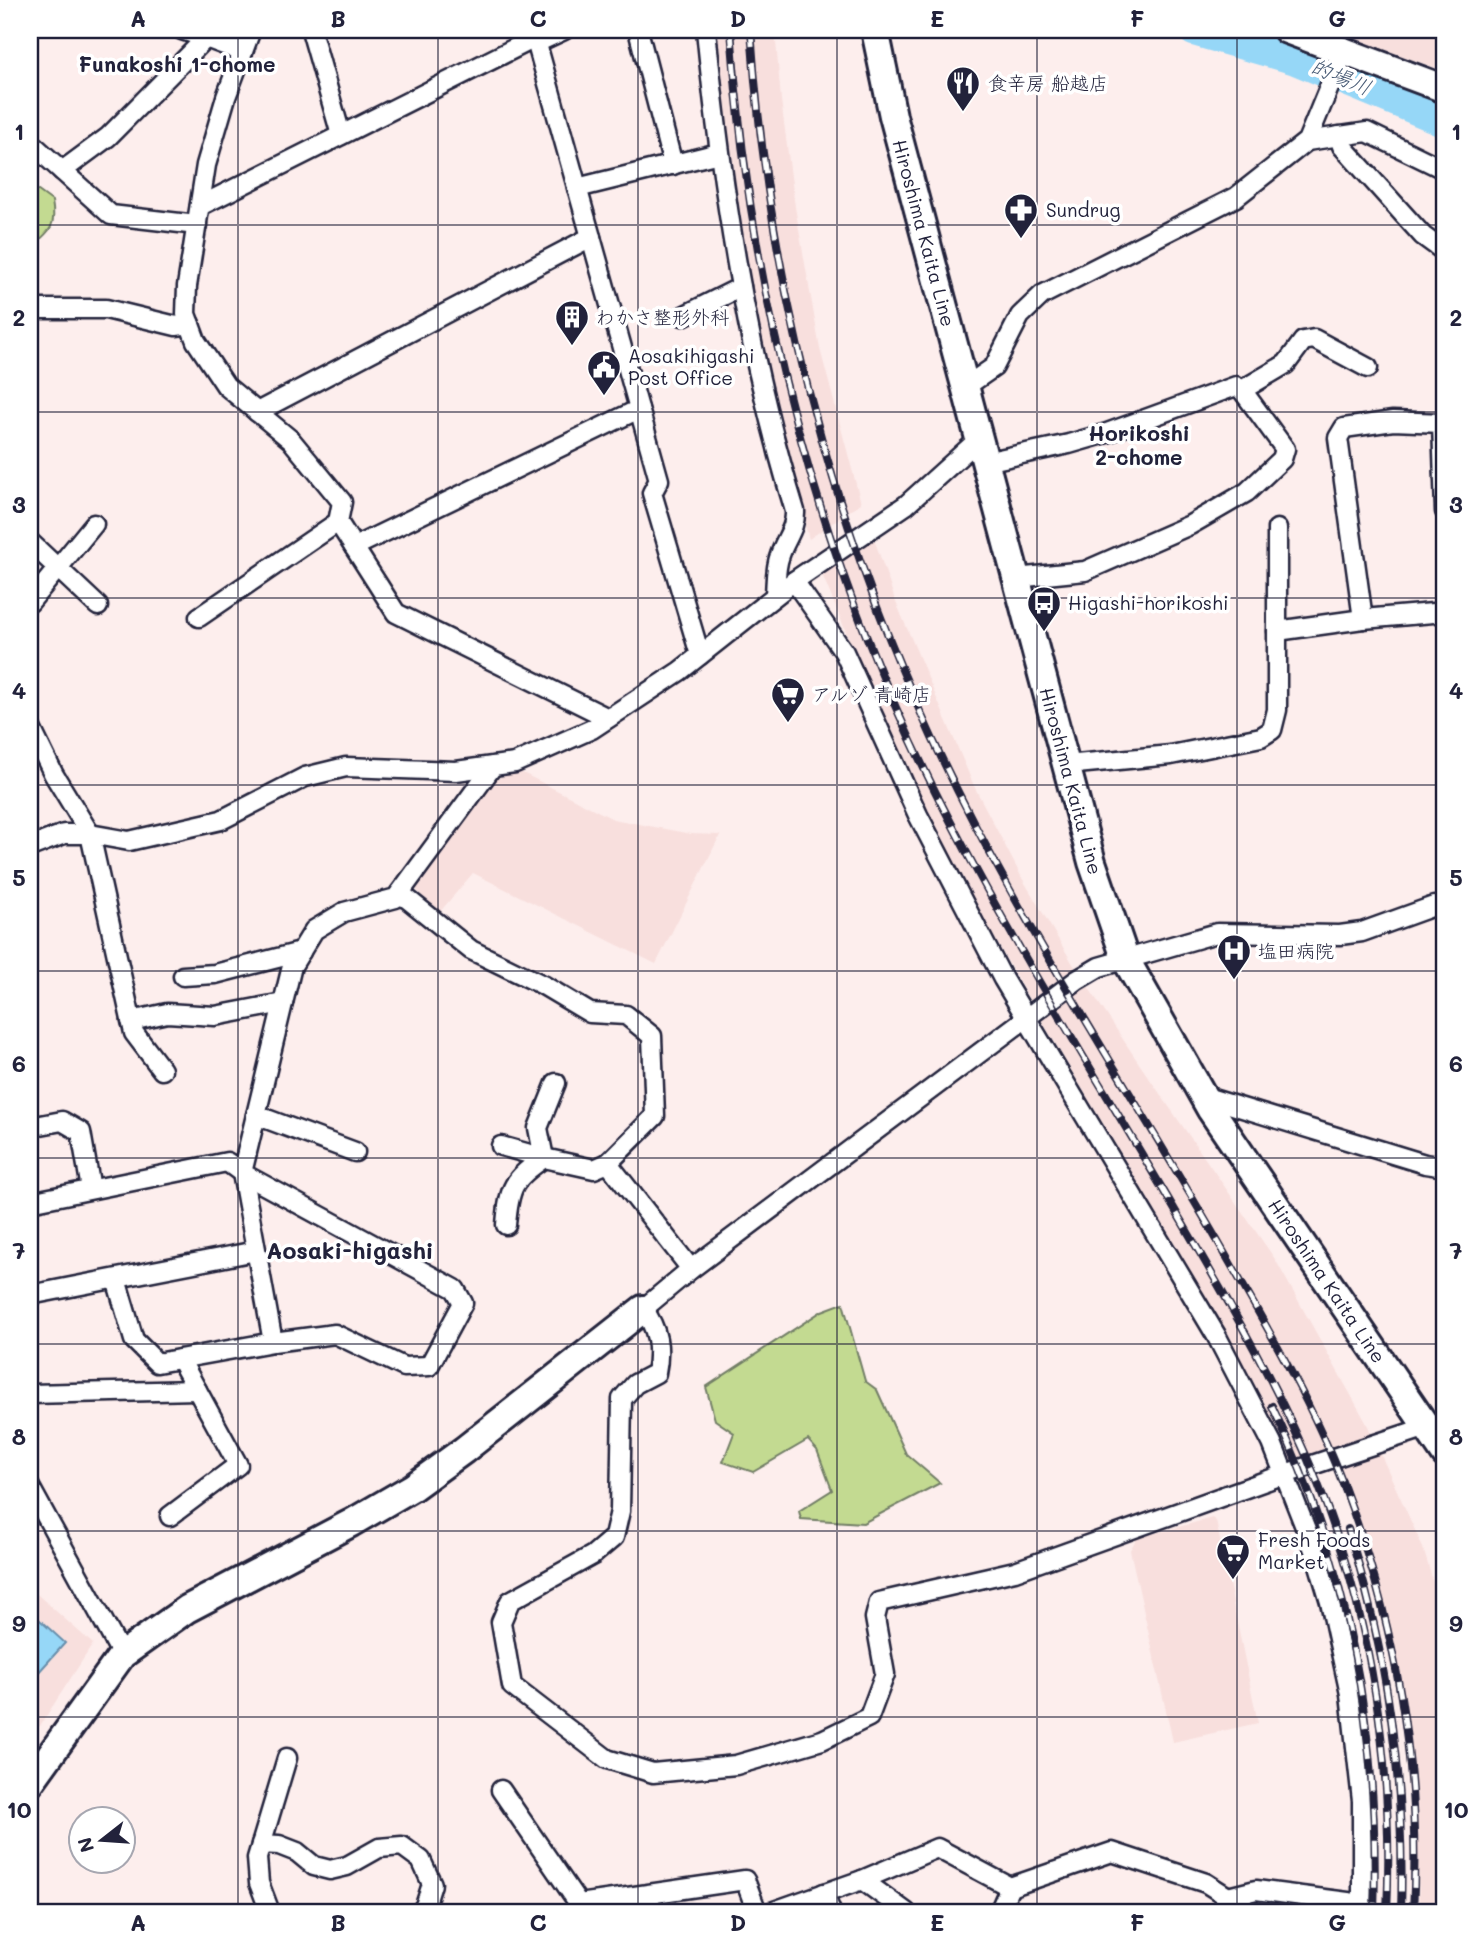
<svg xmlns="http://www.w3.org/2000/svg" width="1475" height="1942" font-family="Mali,'Klee One',sans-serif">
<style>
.built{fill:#f8dfdd}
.green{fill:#c3da91;stroke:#727e66;stroke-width:2}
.water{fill:#96d7f7;stroke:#688fac;stroke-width:2}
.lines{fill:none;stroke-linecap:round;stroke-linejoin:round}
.river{stroke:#96d7f7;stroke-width:32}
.street-casing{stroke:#22223b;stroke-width:23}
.secondary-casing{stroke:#22223b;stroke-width:32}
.street{stroke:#fff;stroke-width:18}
.secondary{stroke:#fff;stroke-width:26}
.rail-casing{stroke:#22223b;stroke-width:8}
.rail{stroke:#fff;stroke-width:5;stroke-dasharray:16;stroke-linecap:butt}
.grid{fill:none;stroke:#22223b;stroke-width:2;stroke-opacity:0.55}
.labels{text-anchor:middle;stroke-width:7;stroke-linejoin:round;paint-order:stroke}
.poi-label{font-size:19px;fill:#22223b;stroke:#fff;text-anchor:start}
.street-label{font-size:19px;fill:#22223b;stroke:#fff}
.neighbourhood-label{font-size:21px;font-weight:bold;fill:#22223b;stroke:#fff}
.water-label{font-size:21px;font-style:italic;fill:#455873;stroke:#fff}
.quarter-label{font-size:23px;font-weight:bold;fill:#22223b;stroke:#fff}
.neatline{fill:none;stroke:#22223b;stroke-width:2.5}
.grid-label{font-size:23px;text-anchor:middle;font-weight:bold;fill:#22223b}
</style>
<rect width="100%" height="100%" fill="#fdeeed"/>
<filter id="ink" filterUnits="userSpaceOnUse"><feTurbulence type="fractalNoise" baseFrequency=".0143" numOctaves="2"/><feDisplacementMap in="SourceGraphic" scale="14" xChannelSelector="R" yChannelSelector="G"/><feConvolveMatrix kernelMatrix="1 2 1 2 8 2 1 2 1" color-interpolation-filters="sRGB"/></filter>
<g filter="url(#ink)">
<g class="built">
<path d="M712 30H775L781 100 795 207 820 349 861 503 809 539 775 421 747 287Z"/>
<path d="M1327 30H1445V71Z"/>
<path d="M868 521 895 600 974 786 1022 878 1073 964 1140 1065 1275 1259 1367 1424 1423 1548 1445 1621V1912H1419L1417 1802 1409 1728 1396 1658 1376 1585 1352 1513 1326 1452 1289 1463 1262 1399 1219 1319 1032 1004 975 904 925 811 866 680 814 555Z"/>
<path d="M519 771 613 819 691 834 720 835 656 964 473 873 438 914 416 889 498 778Z"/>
<path d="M1212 1518 1216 1521 1258 1723 1173 1742 1130 1550 1137 1538Z"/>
<path d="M30 1588 93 1644 30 1741Z"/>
</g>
<g class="green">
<path d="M30 185 52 201C57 228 49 232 30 248Z"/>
<path d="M843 1303 865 1381 877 1390 906 1454 940 1483 863 1523 801 1519 799 1511 832 1490 817 1450 808 1440 753 1472 723 1462 734 1433 715 1420 706 1387 822 1311Z"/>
</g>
<path class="water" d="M30 1611 65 1643 37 1674 30 1667Z"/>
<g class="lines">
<path class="river" d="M1194 30 1293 58 1445 121"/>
<g class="street-casing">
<g id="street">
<path d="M182 30 206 38"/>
<path d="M251 30 226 97 206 165 187 286 186 314 196 341 226 386 291 440 342 502 338 522 396 613 608 718"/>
<path d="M311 30 341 135"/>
<path d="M533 30 659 480 652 493 700 655"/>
<path d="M638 30 673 165"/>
<path d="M706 30C722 193 747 354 795 511 796 528 785 539 780 555 775 568 776 582 775 595"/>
<path d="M536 43 564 30"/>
<path d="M1339 136 1342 146 1423 236 1445 252"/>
<path d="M1307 141 1367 132 1445 170"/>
<path d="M30 142 111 215 197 225"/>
<path d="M62 171 108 137 206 38 243 52"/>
<path d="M577 188 719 153"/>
<path d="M200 206 535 38"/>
<path d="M30 309H106L176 326 190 324"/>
<path d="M683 316 741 287"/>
<path d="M965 387 994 367 1020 316 1042 295 1236 197 1307 141 1344 51"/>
<path d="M257 412 591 237"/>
<path d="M985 462 1069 444 1107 433 1236 386 1242 390 1286 364 1303 341 1314 339 1368 368"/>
<path d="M30 542 98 606"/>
<path d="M354 547 639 409"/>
<path d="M1016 578 1085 571 1190 525 1247 492 1282 459 1285 449 1242 390"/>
<path d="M794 581 844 652 918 815 1003 979 1216 1335 1272 1443 1316 1555 1330 1602 1350 1694 1362 1801V1912"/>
<path d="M30 602 94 524"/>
<path d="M199 617 338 522"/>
<path d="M1363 619 1338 438 1344 428 1393 421 1442 423 1445 511"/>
<path d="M1277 631 1363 619 1445 612"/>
<path d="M30 726 54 775 90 834 134 1033 162 1070"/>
<path d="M1066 765 1171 755 1261 737 1272 730 1277 710V529"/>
<path d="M30 847 64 834H90L129 841 221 820 305 777 346 767 456 771 515 763 592 729 680 671 794 581 906 505 979 439"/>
<path d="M400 893 471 950 543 985 590 1013 626 1015 652 1036 655 1116 608 1163 691 1269"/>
<path d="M183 976 215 974 301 952"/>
<path d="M131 1021 167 1013 215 1016 283 1003"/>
<path d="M1203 1096 1425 1164 1445 1167"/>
<path d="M256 1115 355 1152"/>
<path d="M30 1127 62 1121 81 1132 91 1189"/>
<path d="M501 1146 544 1158 538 1128 556 1083"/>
<path d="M30 1202 227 1162 242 1173 455 1289 463 1303 429 1366 404 1367 335 1334 273 1342 157 1363 134 1340 116 1279"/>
<path d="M506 1225C509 1187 513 1179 544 1158L594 1169 608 1163"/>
<path d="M30 1295 256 1251"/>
<path d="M273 1342 242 1173 292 966 314 930 344 912 396 898 493 766"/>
<path d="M30 1394 197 1390"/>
<path d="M1427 1427 1285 1474 1015 1571 879 1602 875 1618 885 1674 869 1717 822 1740 736 1765 653 1773 607 1759 512 1686 501 1622 510 1601 593 1555 614 1537 620 1511 622 1399 635 1384 656 1373C661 1348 658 1329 643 1309L691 1269 1077 980 1099 967 1217 933 1340 935 1362 932 1434 906 1445 911"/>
<path d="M30 1487 122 1655"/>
<path d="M170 1516 238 1465 180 1359"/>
<path d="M501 1790 579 1904 745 1880 757 1912"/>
<path d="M261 1844 279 1845 297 1852 314 1866 330 1870 347 1866 379 1848 402 1846 421 1860 432 1884 425 1906 420 1912"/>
<path d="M862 1880 906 1912"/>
<path d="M824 1893 831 1912"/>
<path d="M1228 1897 1256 1890 1363 1904"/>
<path d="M270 1912 259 1883 257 1858 287 1758"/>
<path d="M771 1912 862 1880 937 1848 1010 1887 1112 1852 1206 1883 1228 1897 1235 1912"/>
<path d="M999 1912 1010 1887"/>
</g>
</g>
<g class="secondary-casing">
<g id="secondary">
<path d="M875 30 893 116 1092 862 1125 958 1211 1110 1445 1454"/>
<path d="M1287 30 1445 89"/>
<path d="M30 1783 122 1655 187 1609 351 1523 413 1487 464 1450 643 1309"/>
</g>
</g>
<use href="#street" class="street"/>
<use href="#secondary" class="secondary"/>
<g class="rail-casing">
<g id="rail">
<path d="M731 30C749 293 817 554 935 791 1006 933 1091 1068 1172 1205 1225 1296 1279 1386 1318 1484 1372 1619 1394 1767 1387 1912"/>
<path d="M751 30C769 307 847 581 976 827 1050 968 1137 1102 1217 1240 1262 1319 1310 1398 1343 1484 1395 1620 1421 1766 1413 1912"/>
<path d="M1272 1406C1349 1566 1380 1737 1374 1912"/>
<path d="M1348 1529C1388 1654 1405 1781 1401 1912"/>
</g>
</g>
<use href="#rail" class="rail"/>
</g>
</g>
<path class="grid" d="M238 30V1912M438 30V1912M638 30V1912M837 30V1912M1037 30V1912M1237 30V1912M30 225H1445M30 412H1445M30 598H1445M30 785H1445M30 971H1445M30 1158H1445M30 1344H1445M30 1531H1445M30 1717H1445"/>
<defs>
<g id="restaurant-pin" transform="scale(1.75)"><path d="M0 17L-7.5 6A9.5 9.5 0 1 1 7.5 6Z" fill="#22223b" stroke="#fff"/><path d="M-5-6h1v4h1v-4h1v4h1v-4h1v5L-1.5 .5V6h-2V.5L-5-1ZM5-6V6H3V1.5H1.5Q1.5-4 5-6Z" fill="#fff"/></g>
<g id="pharmacy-pin" transform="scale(1.75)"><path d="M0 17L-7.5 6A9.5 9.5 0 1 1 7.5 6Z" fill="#22223b" stroke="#fff"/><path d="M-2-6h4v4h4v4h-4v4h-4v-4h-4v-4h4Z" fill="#fff"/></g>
<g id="building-pin" transform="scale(1.75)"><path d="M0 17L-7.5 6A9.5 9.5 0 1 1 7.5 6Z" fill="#22223b" stroke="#fff"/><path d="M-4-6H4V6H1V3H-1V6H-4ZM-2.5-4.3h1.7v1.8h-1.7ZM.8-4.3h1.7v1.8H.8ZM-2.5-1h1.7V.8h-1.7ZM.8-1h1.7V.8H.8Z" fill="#fff"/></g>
<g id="civic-pin" transform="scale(1.75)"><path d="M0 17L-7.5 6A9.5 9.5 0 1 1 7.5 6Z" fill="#22223b" stroke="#fff"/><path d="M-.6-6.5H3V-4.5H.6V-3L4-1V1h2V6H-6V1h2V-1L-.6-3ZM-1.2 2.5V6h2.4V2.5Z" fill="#fff"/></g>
<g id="bus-pin" transform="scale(1.75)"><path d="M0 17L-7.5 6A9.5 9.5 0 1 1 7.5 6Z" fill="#22223b" stroke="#fff"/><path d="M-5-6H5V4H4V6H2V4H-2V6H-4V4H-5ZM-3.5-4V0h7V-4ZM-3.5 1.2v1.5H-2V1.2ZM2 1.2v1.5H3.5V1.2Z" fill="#fff"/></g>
<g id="supermarket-pin" transform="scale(1.75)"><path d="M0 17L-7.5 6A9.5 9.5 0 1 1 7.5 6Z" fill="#22223b" stroke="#fff"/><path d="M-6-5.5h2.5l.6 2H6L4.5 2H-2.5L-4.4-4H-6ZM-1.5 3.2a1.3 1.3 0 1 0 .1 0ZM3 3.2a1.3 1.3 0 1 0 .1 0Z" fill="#fff"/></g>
<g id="hospital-pin" transform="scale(1.75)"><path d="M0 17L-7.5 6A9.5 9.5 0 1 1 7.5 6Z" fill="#22223b" stroke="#fff"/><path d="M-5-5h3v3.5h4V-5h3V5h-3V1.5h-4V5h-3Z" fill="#fff"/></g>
</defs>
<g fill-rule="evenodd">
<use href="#restaurant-pin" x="963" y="83"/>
<use href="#pharmacy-pin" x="1021" y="210"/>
<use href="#building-pin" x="572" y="317"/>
<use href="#civic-pin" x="604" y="367"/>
<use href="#bus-pin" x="1044" y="603"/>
<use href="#supermarket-pin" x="788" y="694"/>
<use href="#hospital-pin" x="1234" y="951"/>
<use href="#supermarket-pin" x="1233" y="1551"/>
</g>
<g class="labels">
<g class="poi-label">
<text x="988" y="90">食辛房 船越店</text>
<text x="1046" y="217">Sundrug</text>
<text x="596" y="324">わかさ整形外科</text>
<text x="628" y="363">Aosakihigashi<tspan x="628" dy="22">Post Office</tspan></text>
<text x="1068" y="610">Higashi-horikoshi</text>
<text x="812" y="701">アルゾ 青崎店</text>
<text x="1258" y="958">塩田病院</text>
<text x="1258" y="1547">Fresh Foods<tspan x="1258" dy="22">Market</tspan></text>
</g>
<g class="street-label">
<text transform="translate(924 233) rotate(75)" y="7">Hiroshima Kaita Line</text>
<text transform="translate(1071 781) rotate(75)" y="7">Hiroshima Kaita Line</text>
<text transform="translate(1327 1281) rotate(56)" y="7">Hiroshima Kaita Line</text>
</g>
<g class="neighbourhood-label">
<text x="177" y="72">Funakoshi 1-chome</text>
<text x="1139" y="441">Horikoshi<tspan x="1139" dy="24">2-chome</tspan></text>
</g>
<g class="water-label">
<text transform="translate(1341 77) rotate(23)" y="7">的場川</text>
</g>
<g class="quarter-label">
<text x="350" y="1259">Aosaki-higashi</text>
</g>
</g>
<rect width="1475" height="1942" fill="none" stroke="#fff" stroke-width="77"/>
<g transform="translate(102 1840) rotate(253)"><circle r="33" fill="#ffffff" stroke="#a7a7b1" stroke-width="2"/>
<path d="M0-5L12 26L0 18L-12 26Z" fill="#22223b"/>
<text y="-10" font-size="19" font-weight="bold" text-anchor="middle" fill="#22223b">N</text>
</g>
<rect x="38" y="38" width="1398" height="1866" class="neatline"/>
<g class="grid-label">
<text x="138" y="27">A</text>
<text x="338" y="27">B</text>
<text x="538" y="27">C</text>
<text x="738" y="27">D</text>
<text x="937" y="27">E</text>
<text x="1137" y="27">F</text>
<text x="1337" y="27">G</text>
<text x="19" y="140">1</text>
<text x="1456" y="140">1</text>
<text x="19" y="326">2</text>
<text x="1456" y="326">2</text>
<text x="19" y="513">3</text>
<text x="1456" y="513">3</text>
<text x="19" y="699">4</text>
<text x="1456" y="699">4</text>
<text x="19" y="886">5</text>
<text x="1456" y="886">5</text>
<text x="19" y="1072">6</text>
<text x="1456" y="1072">6</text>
<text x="19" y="1259">7</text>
<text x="1456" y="1259">7</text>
<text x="19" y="1445">8</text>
<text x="1456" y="1445">8</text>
<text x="19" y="1632">9</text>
<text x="1456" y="1632">9</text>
<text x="19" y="1818">10</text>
<text x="1456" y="1818">10</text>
<text x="138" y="1931">A</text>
<text x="338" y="1931">B</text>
<text x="538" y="1931">C</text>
<text x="738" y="1931">D</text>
<text x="937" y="1931">E</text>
<text x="1137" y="1931">F</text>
<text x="1337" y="1931">G</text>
</g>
</svg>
